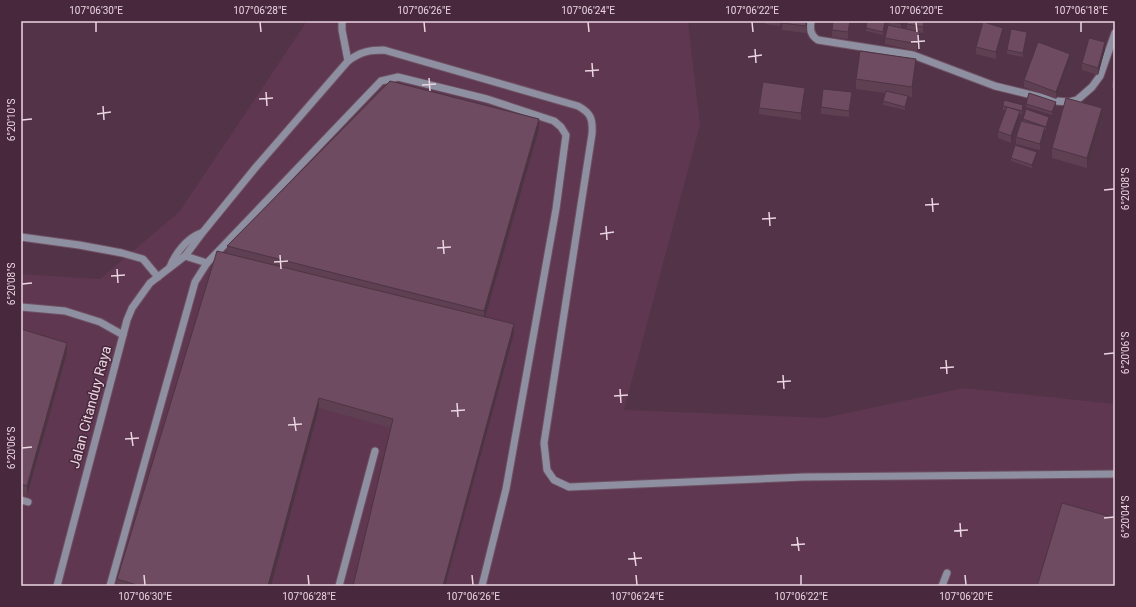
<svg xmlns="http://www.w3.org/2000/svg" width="1136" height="607" font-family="Roboto,sans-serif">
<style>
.built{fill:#5f3750}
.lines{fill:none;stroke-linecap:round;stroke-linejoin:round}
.minor-casing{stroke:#6e5063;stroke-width:9}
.minor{stroke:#8e8fa0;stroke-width:7}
.wall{fill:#5f4053}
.shaded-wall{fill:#4d3443}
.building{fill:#6e4b60;stroke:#4d3443}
.ticks{fill:none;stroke:#ead5e1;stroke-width:1.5}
.labels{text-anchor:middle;stroke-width:3;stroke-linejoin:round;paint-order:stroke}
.street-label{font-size:14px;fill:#ead5e1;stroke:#48283c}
.neatline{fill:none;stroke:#ead5e1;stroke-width:1.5}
.ticks-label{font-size:10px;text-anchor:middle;fill:#ead5e1}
</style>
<rect width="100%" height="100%" fill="#533347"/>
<path class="built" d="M307 21 688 22 700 125 624 410 824 418 964 388 1115 404V586H21V274L100 279 180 211Z"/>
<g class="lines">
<g class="minor-casing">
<g id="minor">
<path d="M342 21V30L348 61"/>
<path d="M811 21C810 29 810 35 818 40L913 55 995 86 1056 101 1069 102 1077 100 1084 94 1092 87 1100 76 1115 33"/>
<path d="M21 237 79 245 122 253 143 259 158 277"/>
<path d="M185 256 207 263 381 81 398 77 487 99 554 121 561 127 566 135 556 209 506 489 482 586"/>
<path d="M170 267C175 254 187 238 201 233"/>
<path d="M21 307 65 311 100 322 123 335"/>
<path d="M21 500 28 502"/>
<path d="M57 586 127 320 132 308 150 283 185 256 203 232 256 167 348 61C360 52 369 50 384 50L578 106C591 113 593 119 592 134L544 443 547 470 554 480 569 487 804 477 1115 474"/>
<path d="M110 586 195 282 207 263"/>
<path d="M339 586 375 451"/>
<path d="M942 586 947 573"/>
</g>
</g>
<use href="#minor" class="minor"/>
</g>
<g class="wall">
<path d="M765 21H780V26L765 24Z"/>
<path d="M783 21H807L806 33 782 30Z"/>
<path d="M833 21H851L848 39 832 37V30Z"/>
<path d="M886 21 883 35 866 31V28Z"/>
<path d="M889 21H904L902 28 907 29V21H925L923 33H920V38L917 51 885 44V38L889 25Z"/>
<path d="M1003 35 996 59 976 54V47Z"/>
<path d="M1027 36 1023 57 1007 54V50Z"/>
<path d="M1105 49 1098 75 1082 70V63Z"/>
<path d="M1070 61 1056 99 1024 87V80Z"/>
<path d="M916 69 912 97 906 96 908 100 905 110 883 105V101L885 93 856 89V79Z"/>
<path d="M1115 72V89L1112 88V81Z"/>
<path d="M805 95 801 120 759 114V108Z"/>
<path d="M852 99 849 117 821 114V107Z"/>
<path d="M1026 104 1056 105 1052 115 1026 107Z"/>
<path d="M1003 106 1023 108 1022 114H1020V118L1011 143 998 138V131L1006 110H1003Z"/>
<path d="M1102 118 1087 168 1052 158V148Z"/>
<path d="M1023 119 1049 120 1046 130H1045V134L1040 150 1016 144V137L1023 121Z"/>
<path d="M539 129 485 317 514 334 445 586H353L391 428 319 408 271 586H117V579L227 253V246Z"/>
<path d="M1037 155 1032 168 1011 161V158Z"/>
<path d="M21 329 67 353 27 496 21 494Z"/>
</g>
<g class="shaded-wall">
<path d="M806 21H807L806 33Z"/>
<path d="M850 21H851L848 39V32Z"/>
<path d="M885 21H886L883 35V32Z"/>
<path d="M902 21H904L901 31V24Z"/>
<path d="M924 21H925L923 33V27Z"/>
<path d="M1003 28V35L996 59V52Z"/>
<path d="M920 32V38L917 51V44Z"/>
<path d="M1027 32V36L1023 57V53Z"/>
<path d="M1105 42V49L1098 75V68Z"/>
<path d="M1070 54V61L1056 99V92Z"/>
<path d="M916 59V69L912 97V87Z"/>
<path d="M805 88V95L801 120V113Z"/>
<path d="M852 92V99L849 117V111Z"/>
<path d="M908 96V100L905 110V107Z"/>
<path d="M1056 102V105L1052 115V112Z"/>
<path d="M1102 108V118L1087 168V158Z"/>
<path d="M1020 111V118L1011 143V136Z"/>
<path d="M1049 117V120L1046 130V127Z"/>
<path d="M539 119V129L484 321V311Z"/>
<path d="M1045 127V134L1040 150V144Z"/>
<path d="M1037 152V155L1032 168V165Z"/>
<path d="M514 324V334L445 586H443Z"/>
<path d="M67 343V353L27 496V486Z"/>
<path d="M319 398V408L271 586H268Z"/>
</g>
<g class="building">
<path d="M783 21H806V26L782 23Z"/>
<path d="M833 21H850L848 32 832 30Z"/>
<path d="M867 21H885L883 32 866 28Z"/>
<path d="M892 21H902L901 24Z"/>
<path d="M907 21H924L923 27 907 24Z"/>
<path d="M983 22 1003 28 996 52 976 47Z"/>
<path d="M888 25 920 32 917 44 885 38Z"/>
<path d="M1011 29 1027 32 1023 53 1007 50Z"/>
<path d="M1089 38 1105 42 1098 68 1082 63Z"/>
<path d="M1038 42 1070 54 1056 92 1024 80Z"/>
<path d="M860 51 916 59 912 87 856 79Z"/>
<path d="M1115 72V83L1112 81Z"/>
<path d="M390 81 539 119 484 311 227 246Z"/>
<path d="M763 82 805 88 801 113 759 108Z"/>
<path d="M823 89 852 92 849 111 821 107Z"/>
<path d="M886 91 908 96 905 107 883 101Z"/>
<path d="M1029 93 1056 102 1052 112 1026 104Z"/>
<path d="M1066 98 1102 108 1087 158 1052 148Z"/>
<path d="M1004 100 1023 105 1022 111 1007 107 1003 106Z"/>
<path d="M1007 107 1020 111 1011 136 998 131Z"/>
<path d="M1026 109 1049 117 1046 127 1023 119Z"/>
<path d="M1021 121 1045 127 1040 144 1016 137Z"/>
<path d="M1015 145 1037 152 1032 165 1011 158Z"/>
<path d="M217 251 514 324 443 586H353L393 419 319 398 268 586H140L117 579Z"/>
<path d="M21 329 67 343 27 486 21 484Z"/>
<path d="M1062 503 1115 518V586H1037Z"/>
</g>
<path class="ticks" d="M96 22V32M260 22 261 32M424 22 425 32M588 22 589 32M752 22 753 32M916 22 917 32M1081 22V32M918 35 919 49M911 42 925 41M755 49 756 63M748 57 762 55M592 63 593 77M585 71 599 70M429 78 430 91M422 85 436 84M266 92 267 106M259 99 273 98M103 106 104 120M97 114 111 112M22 120 32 119M1104 190 1114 189M932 198 933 212M925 205 939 204M769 212 770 226M762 219 776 218M606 226 607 240M600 234 614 232M443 240 444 254M437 248 451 247M280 255 281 269M274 262 288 261M117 269 118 283M111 276 125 275M22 284 32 283M1104 354 1114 353M946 360 947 374M940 368 954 367M783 375 784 389M777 382 791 381M620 389 621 403M614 396 628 395M457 403 458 417M451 411 465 410M294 417 296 431M288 425 302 424M131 432 133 446M125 439 139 438M22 448 32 447M1104 518 1114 517M960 523 961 537M954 531 968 530M797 537 799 551M791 545 805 544M634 552 636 566M628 559 642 558M144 575 145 585M308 575 309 585M472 575 473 585M636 575 637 585M801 575V585M965 575 966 585"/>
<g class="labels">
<g class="street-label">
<text transform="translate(90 407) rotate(-75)" y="5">Jalan Citanduy Raya</text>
</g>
</g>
<rect width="1136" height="607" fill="none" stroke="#48283c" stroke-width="44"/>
<rect x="22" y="22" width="1092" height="563" class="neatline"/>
<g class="ticks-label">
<text x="96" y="14">107°06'30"E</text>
<text x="260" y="14">107°06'28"E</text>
<text x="424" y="14">107°06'26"E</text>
<text x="588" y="14">107°06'24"E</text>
<text x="752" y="14">107°06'22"E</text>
<text x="916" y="14">107°06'20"E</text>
<text x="1081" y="14">107°06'18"E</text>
<text transform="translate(11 120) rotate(-90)" y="4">6°20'10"S</text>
<text transform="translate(1125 189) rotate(-90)" y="4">6°20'08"S</text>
<text transform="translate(11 284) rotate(-90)" y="4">6°20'08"S</text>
<text transform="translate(1125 353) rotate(-90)" y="4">6°20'06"S</text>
<text transform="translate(11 448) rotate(-90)" y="4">6°20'06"S</text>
<text transform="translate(1125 517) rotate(-90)" y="4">6°20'04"S</text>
<text x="145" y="600">107°06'30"E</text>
<text x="309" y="600">107°06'28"E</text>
<text x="473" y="600">107°06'26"E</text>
<text x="637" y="600">107°06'24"E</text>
<text x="801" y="600">107°06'22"E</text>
<text x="966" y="600">107°06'20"E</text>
</g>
</svg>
